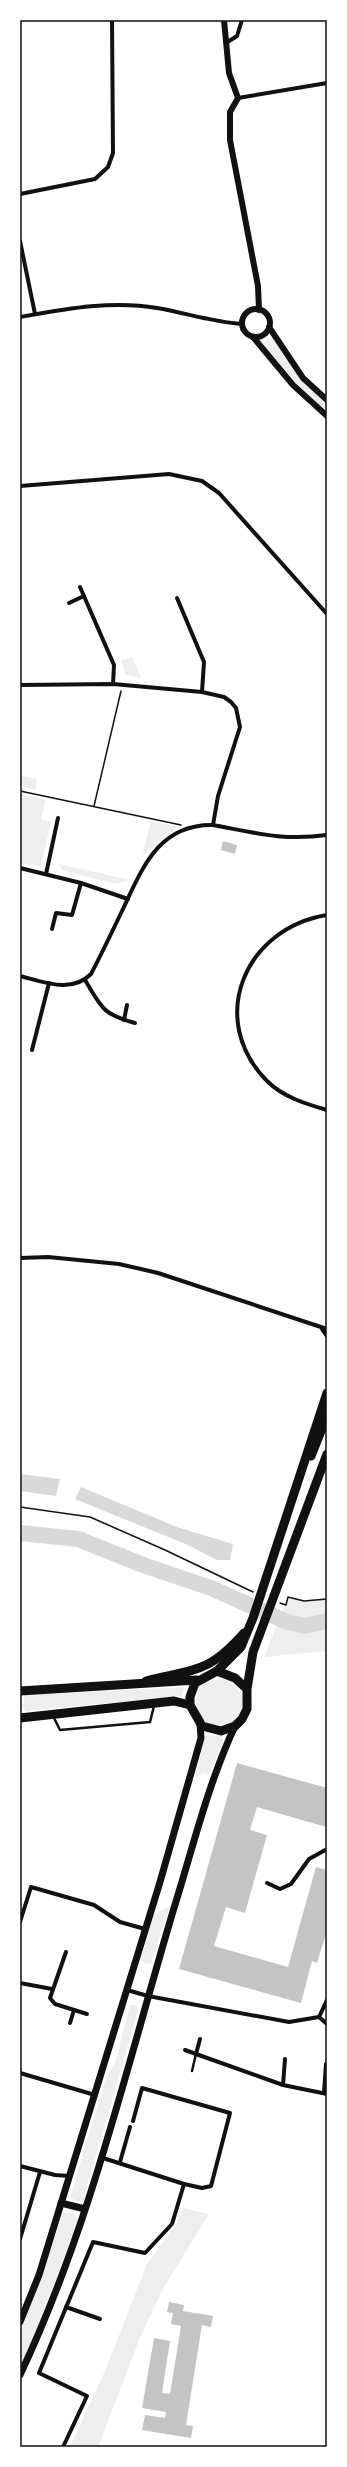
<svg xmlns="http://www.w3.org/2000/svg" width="347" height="2467" font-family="Lato,sans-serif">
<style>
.green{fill:#eee}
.water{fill:#d9d9d9}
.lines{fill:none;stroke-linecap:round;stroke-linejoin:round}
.river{stroke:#d9d9d9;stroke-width:16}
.building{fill:#c4c4c4}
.path{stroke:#111;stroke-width:1.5}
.service{stroke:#111;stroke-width:2.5}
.minor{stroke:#111;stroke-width:4}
.tertiary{stroke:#111;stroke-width:6}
.secondary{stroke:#111;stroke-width:7}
.trunk{stroke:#111;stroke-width:9}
.neatline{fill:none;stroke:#111;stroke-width:1.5}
</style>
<rect width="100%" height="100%" fill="#fff"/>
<g class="green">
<path d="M269 337H272L327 402V412L296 383 262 342Z"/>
<path d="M132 657 141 678 126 675 121 661Z"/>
<path d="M20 776 37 779 35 790 20 785Z"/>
<path d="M20 794 46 799 41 819 51 822 41 867 20 863Z"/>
<path d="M151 821 178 827 145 854 143 852Z"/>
<path d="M59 864 130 880 116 884 62 870Z"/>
<path d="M288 1597 304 1601 327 1599V1651L264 1657Z"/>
<circle cx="219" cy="1702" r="23"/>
<path d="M184 1687 182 1696 26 1711 23 1707 24 1695Z"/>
<path d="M208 1735 222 1736 223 1741 209 1774 204 1773 195 1777 205 1737Z"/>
<path d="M170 1906 151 1963 146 1964 141 1960 154 1914Z"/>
<path d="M130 2005H136L138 2011 83 2201H76L70 2197 106 2078 115 2063Z"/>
<path d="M182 2208 209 2214 164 2287 141 2335 98 2447H70L105 2371 147 2264 177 2223Z"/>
<path d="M64 2212 74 2214 78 2220 35 2335 20 2366V2334Z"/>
</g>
<g class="water">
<path d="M20 1474 60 1479 56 1496 20 1491Z"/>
<path d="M81 1487 177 1527 233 1544 230 1560H217L188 1545 75 1499Z"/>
</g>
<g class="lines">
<path class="river" d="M20 1533 78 1539 143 1565 211 1588 285 1621 304 1626 327 1621"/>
</g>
<g class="building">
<path d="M223 841 237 845 235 854 221 850Z"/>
<path d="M237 1763 327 1788 326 1827 257 1807 250 1830 267 1835 245 1913 226 1907 214 1946 288 1967 316 1867 327 1870V1931L317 1963 312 1961 301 2003 179 1969Z"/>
<path d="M169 2302 184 2305 183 2311 213 2316 211 2327 202 2325 186 2425 193 2426 191 2438 142 2430 145 2415 165 2418 166 2412 142 2408 154 2338 170 2341 162 2393 170 2394 181 2326 171 2324 173 2313 167 2312Z"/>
</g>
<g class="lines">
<g class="path">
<path d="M20 791 181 825"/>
<path d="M94 806 121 691"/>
<path d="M20 1507 90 1517 165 1550 253 1592"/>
<path d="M280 1603 286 1605 288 1597 304 1601 327 1599"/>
</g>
<g class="service">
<path d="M53 1716 60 1730 150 1722 154 1706"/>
<path d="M192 2071 196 2054"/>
</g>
<g class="minor">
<path d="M226 43 237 36 242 20"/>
<path d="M238 98 327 83"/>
<path d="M20 194 95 179 108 167 113 153 112 20"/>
<path d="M20 241 35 314"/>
<path d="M20 317C65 309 112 300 157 308 186 313 212 322 242 324"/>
<path d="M20 486 169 474 202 481 219 493 327 614"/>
<path d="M80 587 114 665 113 684"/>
<path d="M177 598 204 662 202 692"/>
<path d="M69 603 84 596"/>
<path d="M20 685 113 684 202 692 224 697 231 702 236 708 240 727 218 796 213 825"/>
<path d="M20 868 81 883 128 899"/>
<path d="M46 874 58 818"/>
<path d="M327 915C245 928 206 1019 267 1081 283 1097 306 1104 327 1110"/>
<path d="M52 929 56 913 72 915 81 883"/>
<path d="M20 976C44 982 71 994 91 974 102 953 112 932 122 911 142 869 158 824 213 825 256 833 283 841 327 835"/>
<path d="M85 980C102 1008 102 1014 135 1023"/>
<path d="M124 1020 127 1005"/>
<path d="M32 1050 49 983"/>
<path d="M20 1258 48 1257 119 1264 158 1273 327 1329"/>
<path d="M322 1329 327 1336"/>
<path d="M267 1883 280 1889 291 1884 309 1859 327 1849"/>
<path d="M20 1922 31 1887 94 1905 120 1922 145 1929"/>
<path d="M66 1952 50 1998 55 2004 87 2014"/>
<path d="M20 1983 52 1989"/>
<path d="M127 1990 148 1996 289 2022 319 2017"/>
<path d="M319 2017 327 2000"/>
<path d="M319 2017 327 2024"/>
<path d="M70 2023 74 2010"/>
<path d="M185 2050 196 2054 200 2039"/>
<path d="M196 2054 283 2085 327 2094"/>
<path d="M20 2073 95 2095"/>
<path d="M283 2085 285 2059"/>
<path d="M324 2093 326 2064"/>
<path d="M133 2121 142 2088 230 2113 211 2186 202 2188 184 2184"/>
<path d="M120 2162 130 2127"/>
<path d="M20 2166 55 2175 70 2176"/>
<path d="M20 2239 40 2172"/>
<path d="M66 2307 100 2319"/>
<path d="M63 2447 87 2396 39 2373 93 2242 145 2253 172 2224 184 2184 103 2158"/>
</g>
<g class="tertiary">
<path d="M224 20 229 73 238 98 230 112V140L258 286 259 310"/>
<circle cx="256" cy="323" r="14"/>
<path d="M269 327 303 378 327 400"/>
<path d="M253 337 293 385 327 416"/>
</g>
<g class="secondary">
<path d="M61 2203 85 2209"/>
<path d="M20 2322 39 2275 160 1882 201 1738 200 1723"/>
<path d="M20 2375C90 2227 127 2065 174 1908 193 1847 208 1784 235 1726"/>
</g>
<g class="trunk">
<path d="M311 1456 327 1416"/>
<path d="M217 1671 241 1647 253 1618 327 1393"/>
<path d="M146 1681C194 1669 208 1674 244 1633"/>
<path d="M247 1689 235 1678 217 1671 195 1683 190 1697V1705L202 1726 221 1731 235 1726 242 1719 247 1709V1689L253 1652 327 1454"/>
<path d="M20 1691 197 1680"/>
<path d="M20 1718 174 1701 190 1705"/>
</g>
</g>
<rect width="347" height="2467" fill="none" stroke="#ffffff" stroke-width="42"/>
<rect x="21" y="21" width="305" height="2425" class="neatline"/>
</svg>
